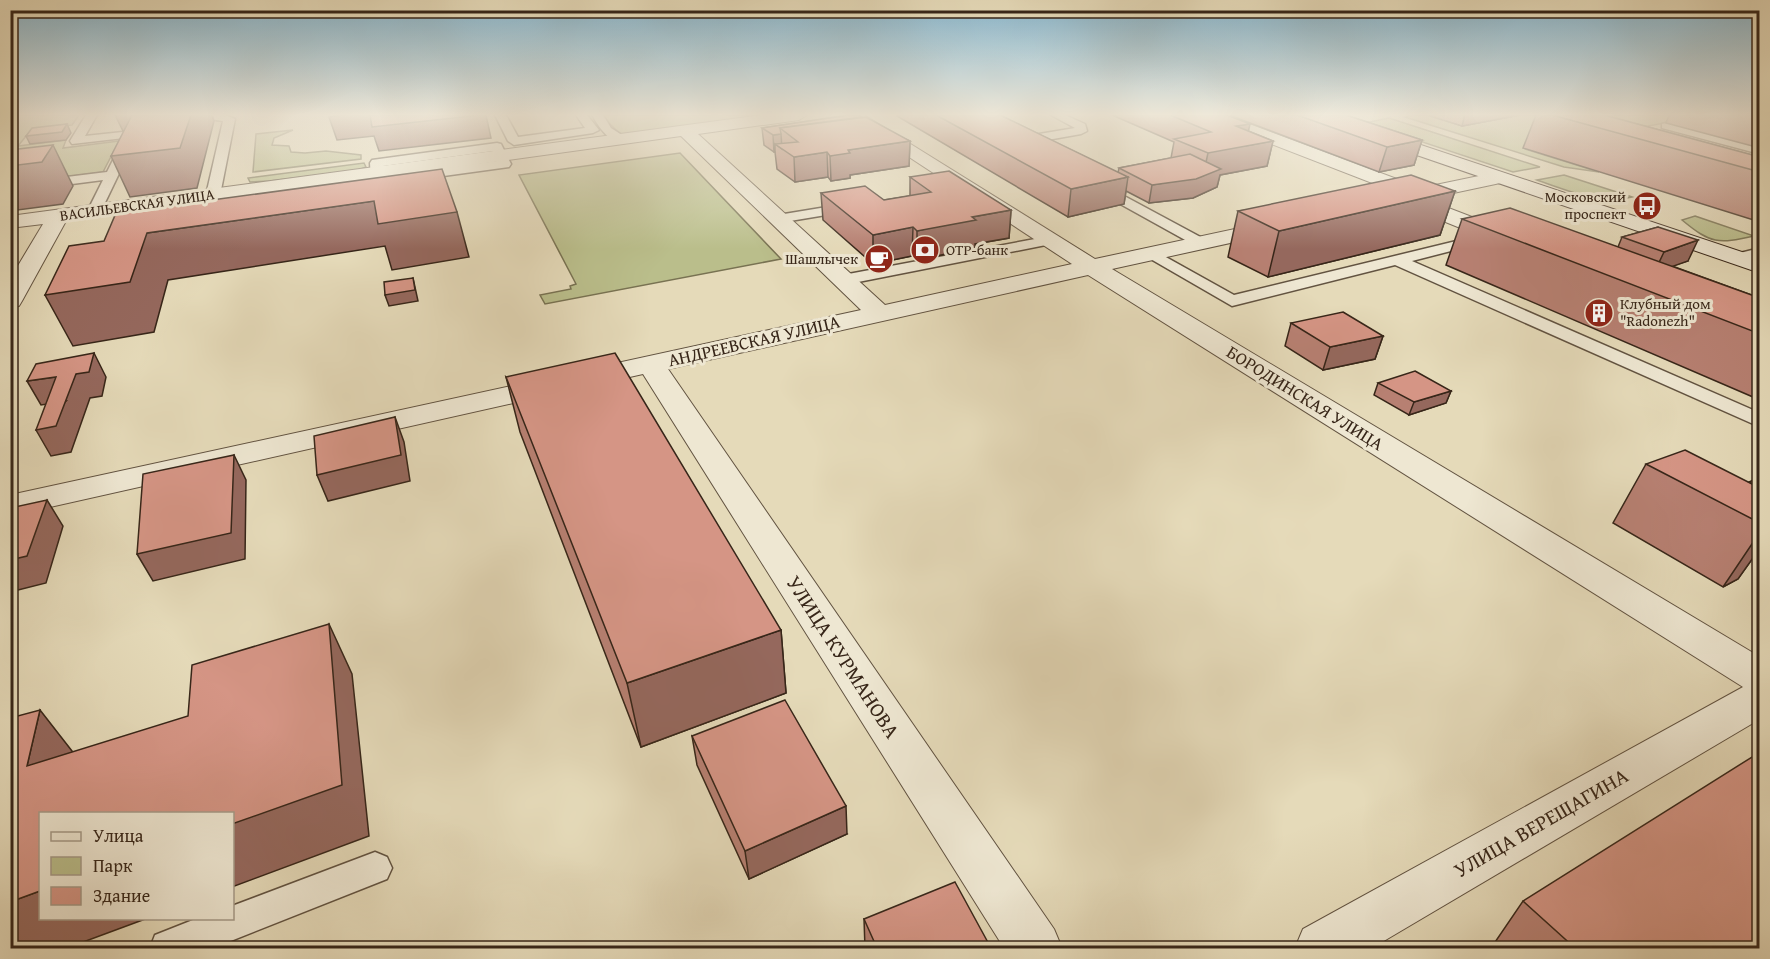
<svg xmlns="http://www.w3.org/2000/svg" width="1770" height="959" font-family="'Gentium Book Plus',serif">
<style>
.green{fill:#babe8b;stroke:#787252;stroke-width:1.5}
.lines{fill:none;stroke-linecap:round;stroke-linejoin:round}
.lane-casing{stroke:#625341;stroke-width:3}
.street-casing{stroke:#625341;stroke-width:2}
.secondary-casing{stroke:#372619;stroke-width:2}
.lane{fill:#eee7d2;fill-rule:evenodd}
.street{fill:#eee7d2;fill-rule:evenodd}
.secondary{fill:#eee7d2;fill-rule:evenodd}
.wall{fill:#b78072;stroke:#372619;stroke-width:1.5}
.shaded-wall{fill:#95685d;stroke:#372619;stroke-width:1.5}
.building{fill:#d59585;stroke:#372619;stroke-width:1.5}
.labels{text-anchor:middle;stroke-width:6;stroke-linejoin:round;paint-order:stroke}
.far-poi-label{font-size:15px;fill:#372619;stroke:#eee7d2;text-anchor:end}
.far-street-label{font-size:15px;fill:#372619;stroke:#eee7d2}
.street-label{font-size:18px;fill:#372619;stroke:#eee7d2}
.near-street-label{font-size:21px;fill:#372619;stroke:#eee7d2}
</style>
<rect width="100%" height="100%" fill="#e5dab9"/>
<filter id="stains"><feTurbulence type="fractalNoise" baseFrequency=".00333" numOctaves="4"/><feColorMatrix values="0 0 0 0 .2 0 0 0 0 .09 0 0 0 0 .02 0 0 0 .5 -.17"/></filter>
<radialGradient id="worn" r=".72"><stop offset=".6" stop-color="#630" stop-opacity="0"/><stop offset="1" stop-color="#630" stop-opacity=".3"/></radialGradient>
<g class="green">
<path d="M10 115H79L72 125 31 130 18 146 66 140 63 148 119 141 103 172 11 184Z"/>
<path d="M601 115H783L623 137Z"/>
<path d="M1413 115H1427L1462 126 1520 115H1747L1691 118 1525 149 1599 172 1564 167 1405 117Z"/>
<path d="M1389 118 1540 167 1513 172 1365 123Z"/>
<path d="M293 130 274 138 272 145 289 146 291 152 305 153 326 151 361 155V159L253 172 256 134Z"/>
<path d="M680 153 781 259 545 304 540 295 571 289 570 286 576 284 519 175Z"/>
<path d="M364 163 366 167 358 170 270 181 250 182 248 178Z"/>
<path d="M1564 175 1632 197C1601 205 1566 190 1537 180Z"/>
<path d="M1695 216 1754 236C1718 244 1711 244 1682 220Z"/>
</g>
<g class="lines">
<g class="lane-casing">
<g id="lane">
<path d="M86 115H97L85 136 132 131 138 134 100 213 95 214 88 210 103 180 10 192V184L107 172 124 138 72 144 70 141Z"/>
<path d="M197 115H225L235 119 220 195 213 199 206 195 223 121 202 118Z"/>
<path d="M495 115H506L518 137 585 128 576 115H587L599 130 593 133 514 145 508 141Z"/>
<path d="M592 115H603L611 128 625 137V141C609 144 599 127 592 115Z"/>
<path d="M1051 115H1065L1085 124 1087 131 1081 134 1036 142 1032 144 1035 148 1033 151 1029 152 1020 147V141L1033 135 1075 128Z"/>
<path d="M1666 123 1760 146V154L1662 128V124Z"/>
<path d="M497 143 501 144 511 164 509 167 378 185 371 181 370 163 372 160ZM493 151 497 161 384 176 383 166Z"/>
<path d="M1100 183 1206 240 1209 243 1201 248 1196 246 1095 190 1093 187Z"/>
<path d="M851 203 858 207 856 210 778 223 771 219 778 215Z"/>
<path d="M1481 235 1486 236 1488 239 1486 242 1412 261 1760 413V427L1395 265 1232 306 1142 254 1150 249 1155 251 1234 295Z"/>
<path d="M1051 236 1058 240 1056 243 843 285 835 280 843 275Z"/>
<path d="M1760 248V257L1737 263 1729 258 1732 255Z"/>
<path d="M375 852 387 857 392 868 387 879 213 948H150L155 935 198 918H232V906Z"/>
</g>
</g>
<g class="street-casing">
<g id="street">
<path d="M762 115H807L799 120 698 134 885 305 1072 264 845 115H864L1095 259 1277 220 1285 221 1288 226 1285 231 1112 269 1760 657V719L1372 948H1295L1303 929 1743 687 1088 275 668 369 1054 929 1062 948H1004L643 374 10 516V495L861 310 681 136 66 221 22 301 19 306 10 308V279L43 224 10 228V216Z"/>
<path d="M1202 115H1225L1421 188 1498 172 1505 174 1508 178 1505 182 1425 199 1511 232 1514 237 1511 242 1503 244 1495 242 1396 202 1393 198 1398 193 1204 118Z"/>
</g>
</g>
<g class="secondary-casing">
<path id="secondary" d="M1307 115H1331L1760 258V273L1309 118Z"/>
</g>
<use href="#lane" class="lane"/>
<use href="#street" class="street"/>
<use href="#secondary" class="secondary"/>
</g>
<g class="wall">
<path d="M849 115 910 141 909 166 850 175V178L831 181 828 177 795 182 777 169 775 152H774L764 145 762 128Z"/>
<path d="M897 115H1000L1118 173 1119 168 1171 158 1174 142 1112 115H1227L1248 131 1273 141 1267 166 1220 175 1217 187 1193 198 1149 203 1126 191 1124 204 1068 217 897 116Z"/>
<path d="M1229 115H1346L1422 140 1414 165 1379 172Z"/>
<path d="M1427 115H1520L1462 126Z"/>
<path d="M1536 115H1604L1760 157V222L1523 148Z"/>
<path d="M1669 115H1760V148L1666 123Z"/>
<path d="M910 177 1011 210 1009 238 975 244V248L917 260 912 256 873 264 823 220 821 193 884 200 910 196Z"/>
<path d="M1455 191 1440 235 1268 277 1228 257 1238 211Z"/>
<path d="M1462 219 1618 247 1622 237 1658 227 1688 261 1672 266 1760 298V400L1446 265Z"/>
<path d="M1291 323 1383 336 1375 359 1323 370 1285 346Z"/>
<path d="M506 377 781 630 786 693 641 747 520 432Z"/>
<path d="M1378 383 1451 391 1446 403 1409 415 1374 395Z"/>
<path d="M1646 464 1749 483 1760 477V548L1738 579 1723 587 1613 523Z"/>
<path d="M692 736 847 834 749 879 697 765Z"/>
<path d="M1523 901 1760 948H1491Z"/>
<path d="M864 919 991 948H865Z"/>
</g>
<g class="shaded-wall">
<path d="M115 115H154L159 127 123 131Z"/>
<path d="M191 115H212L214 121 197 188 130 197 111 156Z"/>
<path d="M343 115H486L491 138 379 151 374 136 337 140 329 117Z"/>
<path d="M1465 115H1520L1462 126Z"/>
<path d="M67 124 71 133 66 140 30 144 26 136Z"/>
<path d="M1250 124 1245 146 1273 141 1267 166 1220 175 1217 187 1193 198 1149 203 1152 185 1203 176 1208 153 1236 126Z"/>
<path d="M781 134 782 149 775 144V152H774L773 135Z"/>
<path d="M1422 140 1414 165 1379 172 1387 147Z"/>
<path d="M910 141 909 166 850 175V178L831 181 830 156 848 150Z"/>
<path d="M53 145 73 186 63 204 10 211V166Z"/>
<path d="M827 152 828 177 795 182 794 157Z"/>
<path d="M1128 177 1124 204 1068 217 1071 189Z"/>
<path d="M1455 191 1440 235 1268 277 1279 231Z"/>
<path d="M374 201 457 212 469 257 392 270 385 246 168 280 154 332 73 346 45 295 147 233Z"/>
<path d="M1011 210 1009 238 975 244V248L917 260V231L972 217Z"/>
<path d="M913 227 912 256 873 264V235Z"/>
<path d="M1698 240 1688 261 1654 273 1664 252Z"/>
<path d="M413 278 418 301 389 306 385 295Z"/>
<path d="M1383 336 1375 359 1323 370 1330 347Z"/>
<path d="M94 353 106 377 102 396 90 398 71 452 51 456 36 430 66 401 41 405 27 381 76 374Z"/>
<path d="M1451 391 1446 403 1409 415 1414 402Z"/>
<path d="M395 417 404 442 410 481 328 501 317 475Z"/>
<path d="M234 455 246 480 245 559 153 581 137 554Z"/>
<path d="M47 500 63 526 46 583 10 592V560Z"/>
<path d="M1760 532V548L1738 579 1723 587Z"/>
<path d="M329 624 352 674 369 836 232 887V824Z"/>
<path d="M781 630 786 693 641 747 627 683Z"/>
<path d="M40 710 79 760 27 766Z"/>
<path d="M846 806 847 834 749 879 745 851Z"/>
<path d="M40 891V918H148L67 948H10V902Z"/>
</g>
<g class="building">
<path d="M132 115H191L180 148 111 156Z"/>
<path d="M370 115H480L372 127Z"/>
<path d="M849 115H858L862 117 780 128 781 134 773 135 762 128Z"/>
<path d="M936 115H1000L1128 177 1071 189Z"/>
<path d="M1170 115H1227L1250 124 1236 126 1273 141 1208 153 1174 139 1211 132Z"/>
<path d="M1297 115H1346L1422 140 1387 147Z"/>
<path d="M1552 115H1604L1760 157V172Z"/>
<path d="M866 117 910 141 848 150 850 153 830 156 827 152 794 157 775 144 798 142 780 128Z"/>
<path d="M67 124 62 132 26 136 32 128Z"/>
<path d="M53 145 42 162 10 166V150Z"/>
<path d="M1190 154 1221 169 1196 179 1152 185 1119 168Z"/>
<path d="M442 169 457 212 378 224 374 201 147 233 130 282 45 295 69 246 104 241 116 213Z"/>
<path d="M949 171 1011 210 972 217 976 220 917 231 913 227 873 235 821 193 865 186 884 200 931 192 910 177Z"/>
<path d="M1411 175 1455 191 1279 231 1238 211Z"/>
<path d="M1510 208 1760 298V334L1462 219Z"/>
<path d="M1658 227 1698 240 1664 252 1622 237Z"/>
<path d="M413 278 415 290 385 295 384 282Z"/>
<path d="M1343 312 1383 336 1330 347 1291 323Z"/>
<path d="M94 353 89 372 76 374 56 426 36 430 56 377 27 381 36 364Z"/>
<path d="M615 353 781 630 627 683 506 377Z"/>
<path d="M1415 371 1451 391 1414 402 1378 383Z"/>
<path d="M395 417 401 455 317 475 314 436Z"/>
<path d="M1685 450 1760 488V502L1755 504 1760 507V523L1646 464Z"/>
<path d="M234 455 231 533 137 554 143 474Z"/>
<path d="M1760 477V487L1749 482Z"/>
<path d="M47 500 27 556 10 560V508Z"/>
<path d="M329 624 342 785 232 824V813H40V891L10 902V718L40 710 27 766 188 716 192 665Z"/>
<path d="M785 700 846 806 745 851 692 736Z"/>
<path d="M1760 752V948H1575L1523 901Z"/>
<path d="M955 882 991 948H877L864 919Z"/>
</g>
<linearGradient id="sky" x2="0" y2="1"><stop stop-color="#87b7cf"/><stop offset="0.46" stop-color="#f3eee0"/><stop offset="1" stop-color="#f3eee0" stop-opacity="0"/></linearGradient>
<rect width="1770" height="249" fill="url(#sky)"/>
<defs>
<g id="bus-disc" transform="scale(1.5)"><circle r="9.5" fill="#8f2418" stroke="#eee7d2"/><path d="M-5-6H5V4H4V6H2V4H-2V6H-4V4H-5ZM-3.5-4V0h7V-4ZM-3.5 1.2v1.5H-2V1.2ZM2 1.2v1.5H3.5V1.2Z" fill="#fff"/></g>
<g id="bank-disc" transform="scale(1.5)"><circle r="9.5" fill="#8f2418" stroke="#eee7d2"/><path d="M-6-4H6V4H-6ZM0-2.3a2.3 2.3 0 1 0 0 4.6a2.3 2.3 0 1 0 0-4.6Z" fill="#fff"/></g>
<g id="cafe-disc" transform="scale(1.5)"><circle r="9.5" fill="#8f2418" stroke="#eee7d2"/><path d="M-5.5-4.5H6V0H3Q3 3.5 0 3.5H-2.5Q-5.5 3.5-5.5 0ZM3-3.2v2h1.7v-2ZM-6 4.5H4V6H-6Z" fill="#fff"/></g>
<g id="building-disc" transform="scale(1.5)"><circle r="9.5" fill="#8f2418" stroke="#eee7d2"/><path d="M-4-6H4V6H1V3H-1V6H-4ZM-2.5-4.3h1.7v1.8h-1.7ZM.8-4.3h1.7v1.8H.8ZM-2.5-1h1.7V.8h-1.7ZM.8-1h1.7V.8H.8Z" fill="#fff"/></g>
</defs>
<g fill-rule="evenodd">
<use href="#bus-disc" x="1647" y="206"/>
<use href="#bank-disc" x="925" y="250"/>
<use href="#cafe-disc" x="879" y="259"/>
<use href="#building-disc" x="1599" y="313"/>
</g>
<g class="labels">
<g class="far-poi-label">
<text x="1626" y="202">Московский<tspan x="1626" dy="17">проспект</tspan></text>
<text x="946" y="255" text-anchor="start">OTP-банк</text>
<text x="858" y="264">Шашлычек</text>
<text x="1620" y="309" text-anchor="start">Клубный дом<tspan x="1620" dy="17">"Radonezh"</tspan></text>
</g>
<g class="far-street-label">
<text transform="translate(137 205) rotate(-8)" y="5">ВАСИЛЬЕВСКАЯ УЛИЦА</text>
</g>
<g class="street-label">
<text transform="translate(754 341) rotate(-13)" y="6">АНДРЕЕВСКАЯ УЛИЦА</text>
<text transform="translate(1305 398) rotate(32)" y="6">БОРОДИНСКАЯ УЛИЦА</text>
</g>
<g class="near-street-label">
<text transform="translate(843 657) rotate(57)" y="7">УЛИЦА КУРМАНОВА</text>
<text transform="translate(1541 823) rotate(-30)" y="7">УЛИЦА ВЕРЕЩАГИНА</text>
</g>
</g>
<rect width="1770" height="959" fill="none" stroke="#e5dab9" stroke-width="36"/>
<rect x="12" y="12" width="1746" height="935" fill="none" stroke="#372619" stroke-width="3"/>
<rect x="18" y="18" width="1734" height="923" fill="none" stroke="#372619" stroke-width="1.5"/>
<rect x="39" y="812" width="195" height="108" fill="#eee7d2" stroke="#a59a88" stroke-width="1.5"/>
<rect x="51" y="832" width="30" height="9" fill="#eee7d2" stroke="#a59a88" stroke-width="1.5"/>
<text x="93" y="842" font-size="18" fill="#372619">Улица</text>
<rect x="51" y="857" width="30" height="18" fill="#babe8b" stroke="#a59a88" stroke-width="1.5"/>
<text x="93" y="872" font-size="18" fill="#372619">Парк</text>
<rect x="51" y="887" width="30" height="18" fill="#d59585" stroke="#a59a88" stroke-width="1.5"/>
<text x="93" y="902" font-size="18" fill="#372619">Здание</text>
<rect width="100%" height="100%" filter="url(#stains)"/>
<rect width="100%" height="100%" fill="url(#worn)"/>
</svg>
